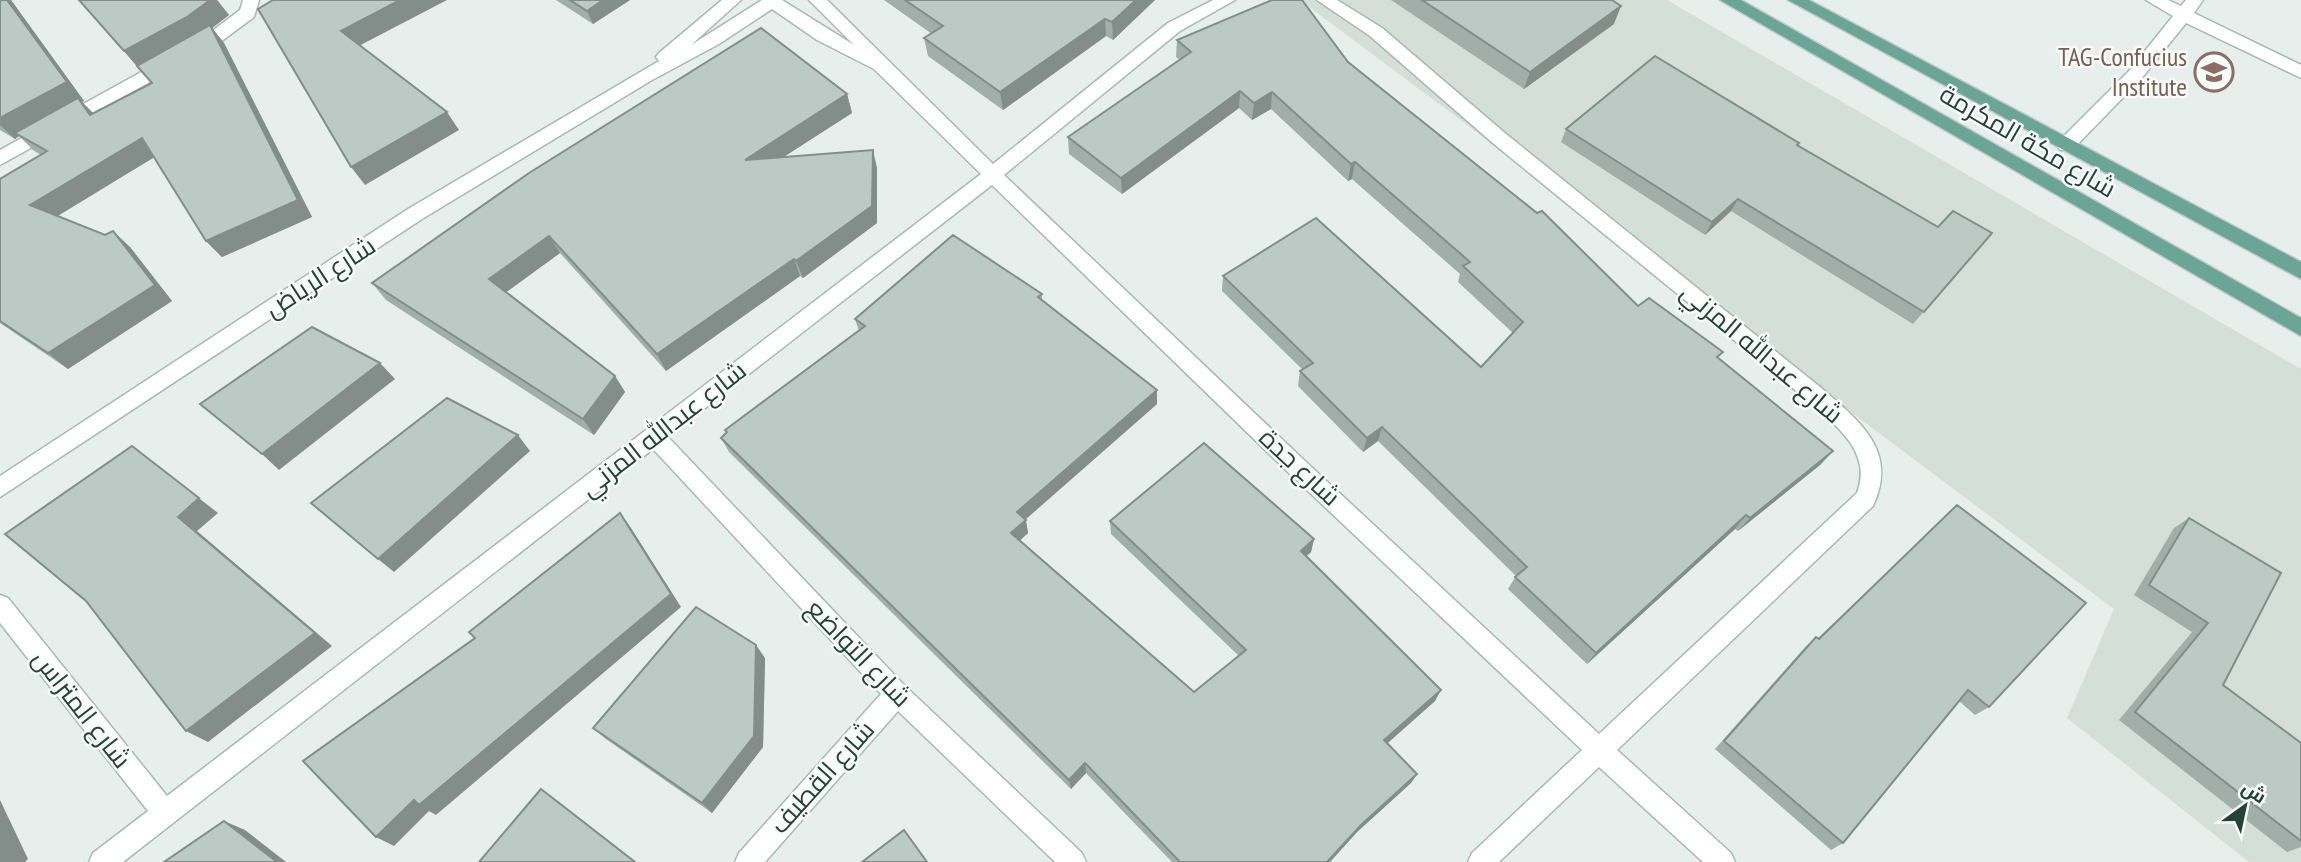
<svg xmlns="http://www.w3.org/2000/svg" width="2301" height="862" font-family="'PT Sans Narrow',Cairo,sans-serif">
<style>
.built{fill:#d4dfda}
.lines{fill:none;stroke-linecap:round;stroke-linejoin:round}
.minor-casing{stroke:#a8b8b2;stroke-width:3}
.primary-casing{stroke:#c2cac8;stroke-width:3}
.minor{fill:#fff;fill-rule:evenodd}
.primary{fill:#6aa596;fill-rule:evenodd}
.wall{fill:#a1aea9}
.shaded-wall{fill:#838d89}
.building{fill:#bbcac4;stroke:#838d89;stroke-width:2}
.labels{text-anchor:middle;stroke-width:5;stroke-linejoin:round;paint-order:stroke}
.education-label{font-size:26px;fill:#785e54;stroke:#f7fbf9;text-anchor:end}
.street-label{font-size:26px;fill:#24423a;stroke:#f7fbf9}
</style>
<rect width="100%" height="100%" fill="#e6efeb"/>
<path class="built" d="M1300 0H1667L2301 369V862H2249L2067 718 2114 609Z"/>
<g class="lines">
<g class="minor-casing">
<g id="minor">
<path d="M243 0H259L254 17 215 46 0 165V150L203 38 240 10Z"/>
<path d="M722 0H741L691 45 762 0H782L854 45 809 0H827L993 164 1168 23 1213 0H1235L1180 31 1004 175 1306 462 1599 734 1857 493C1873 451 1834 424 1806 399L1494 144 1370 36 1317 0H1337L1382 28 1506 134 1820 387C1859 421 1899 450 1873 506L1617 750 1731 853 1735 862H1703L1599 767 1499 862H1468L1472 853 1582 750 1291 475 992 185 668 437 905 686 1082 853 1086 862H1055L898 711 765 862H735L739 853 881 694 653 449 123 862H89L93 853 148 811 0 623V595L8 598 167 796 981 174 874 69 817 40 772 9 719 44 652 80 422 219 0 497V476L408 209 659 61 656 57 659 53Z"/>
<path d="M2146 0H2168L2181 6 2186 0H2203L2194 13 2301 65V78L2186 23 2141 79 2072 150H2060L2057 145 2060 140 2129 71 2173 16Z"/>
</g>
</g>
<g class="primary-casing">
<g id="primary">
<path d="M1720 0H1741L2301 318V336Z"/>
<path d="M1788 0H1809L2301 262V279Z"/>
</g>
</g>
<use href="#minor" class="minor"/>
<use href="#primary" class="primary"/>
</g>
<g class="wall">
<path d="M0 0H11L84 101 82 102 93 113 152 83 79 0H217L229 15 212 28 224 43 312 217 222 257 206 241 154 157 58 216 130 247 172 301 68 369 0 323V179L41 155 33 150 19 136 15 139 0 130Z"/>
<path d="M556 0H630L593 24Z"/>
<path d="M884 0H1155L1113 40 1106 36 1003 110 928 56 924 38 932 34Z"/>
<path d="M1391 0H1612L1614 24 1524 89Z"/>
<path d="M1177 40 1348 62 1638 306 1719 359 1833 451 1820 465 1738 531 1735 529 1587 664 1508 589 1516 576 1378 441 1363 452 1298 386 1300 371 1303 370 1222 291 1223 276 1481 367 1513 333 1458 282 1460 274 1352 179 1348 181 1271 109 1252 120 1239 108 1122 194 1069 154 1068 137 1180 60 1176 57Z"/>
<path d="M847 94 852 113 783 157 877 168V223L803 278 800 276 666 371 560 253 506 292 615 376 625 392 594 435 386 300 372 283Z"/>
<path d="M1566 129 1798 146 1938 227 1992 233 1913 324 1731 211 1705 235 1561 142Z"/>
<path d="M1042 294V300L1157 404 1025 520 1028 533 1020 540 1194 692 1239 656 1111 534 1110 521 1314 539 1311 552 1306 556 1435 701 1387 743 1417 774 1411 783 1357 832 1330 862H1172L1086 773 1071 789 729 452 721 438 726 433 725 430 859 331 855 319Z"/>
<path d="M1957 505 1989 707 1975 715 1959 701 1843 843 1831 850 1715 749 1806 646 1816 637 1818 638Z"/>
<path d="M2189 518 2223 685 2301 743V847L2287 852 2119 720 2192 632 2134 595 2174 528Z"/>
<path d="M765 658 763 747 712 813 606 739 593 728Z"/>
</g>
<g class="shaded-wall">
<path d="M7 0H11L84 101 82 102 95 115 15 133 19 136 15 139 0 125Z"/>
<path d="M210 0H217L229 15 212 28 224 43 312 217 222 257 206 241 298 200 140 70 124 51Z"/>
<path d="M400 0H447L353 49 341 31Z"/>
<path d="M603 0H630L593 24 587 11Z"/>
<path d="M1136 0H1155L1113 40 1112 22Z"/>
<path d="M1621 6 1614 24 1524 89 1530 72Z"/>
<path d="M1105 19 1106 36 1003 110 1000 92Z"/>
<path d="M1240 91 1239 108 1122 194 1121 178Z"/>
<path d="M1272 92 1271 109 1252 120 1254 103Z"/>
<path d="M847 94 852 113 751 178 745 160Z"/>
<path d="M447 112 459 130 365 185 351 167Z"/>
<path d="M142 138 158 155 49 221 30 205Z"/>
<path d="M873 150 877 168V223L803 278 796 261Z"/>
<path d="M1355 162 1352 179 1348 181 1351 164Z"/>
<path d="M1738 199 1731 211 1705 235 1712 222Z"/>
<path d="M113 231 130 247 172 301 68 369 48 353Z"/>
<path d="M549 236 560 253 501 296 489 279Z"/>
<path d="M794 259 800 276 666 371 657 354Z"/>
<path d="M380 363 395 379 279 470 262 454Z"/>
<path d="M615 376 625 392 594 435 583 419Z"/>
<path d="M1157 390V404L1019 525 1017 512Z"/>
<path d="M1382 427 1378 441 1363 452 1367 438Z"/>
<path d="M518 435 530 451 394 572 378 559Z"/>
<path d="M132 446 218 513 197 531 332 646 208 742 186 731 178 517Z"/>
<path d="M1833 451 1820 465 1738 531 1750 518Z"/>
<path d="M620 513 631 528 681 607 436 815 429 811 394 846 376 837 414 800Z"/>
<path d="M1746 515 1735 529 1587 664 1596 653Z"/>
<path d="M1026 520 1028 533 1014 546 1011 533Z"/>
<path d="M1314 539 1311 552 1298 564 1301 551Z"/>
<path d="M756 645 765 658 763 747 712 813 702 803Z"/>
<path d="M1441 690 1435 701 1380 750 1384 740Z"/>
<path d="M1085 763 1086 773 1071 789 1069 780Z"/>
<path d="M1417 774 1411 783 1357 832 1330 862H1327L1362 824Z"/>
<path d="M541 789 555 799 636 862H635Z"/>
<path d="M0 800 28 859 25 862H0Z"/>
<path d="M224 821 245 830 286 862H277Z"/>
</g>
<g class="building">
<path d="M0 0H7L67 82 0 118Z"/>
<path d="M79 0H210L187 17 124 51Z"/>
<path d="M273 0H400L341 31 447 112 351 167 258 9Z"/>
<path d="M570 0H603L587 11Z"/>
<path d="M905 0H1136L1112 22 1105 19 1000 92 924 38 943 26Z"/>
<path d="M1272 0H1302L1348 62 1537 213 1542 211 1638 306 1649 298 1723 352 1717 357 1833 451 1750 518 1746 515 1596 653 1515 577 1527 567 1382 427 1367 438 1300 371 1313 363 1223 276 1316 218 1481 367 1523 322 1463 266 1470 262 1355 162 1351 164 1272 92 1254 103 1240 91 1121 178 1068 137 1191 52 1177 40Z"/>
<path d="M1422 0H1612L1621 6 1530 72Z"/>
<path d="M210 25 298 200 206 241 142 138 30 205 105 235 113 231 155 285 48 353 0 321V179L47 151 15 133 78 98 90 115 152 83 137 66Z"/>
<path d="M761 28 847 94 745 160 873 150 872 206 796 261 794 259 657 354 549 236 489 279 615 376 583 419 372 283 529 173Z"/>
<path d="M1655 56 1799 143 1797 145 1938 227 1953 211 1992 233 1924 312 1738 199 1712 222 1566 129Z"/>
<path d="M953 235 1042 294 1038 297 1157 390 1017 512 1026 520 1011 533 1194 692 1246 650 1110 521 1204 443 1314 539 1301 551 1441 690 1384 740 1417 774 1362 824 1327 862H1180L1085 763 1069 780 721 438 727 432 725 430 865 326 855 319Z"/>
<path d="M312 327 380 363 262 454 200 404Z"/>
<path d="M447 398 518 435 378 559 311 503Z"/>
<path d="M132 446 199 498 178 517 315 633 186 731 86 601 5 534Z"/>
<path d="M1957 505 2086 603 1989 707 1968 690 1843 843 1724 741 1816 637 1819 639Z"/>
<path d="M620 513 671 594 419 805 414 800 376 837 303 761 475 638 469 632Z"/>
<path d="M2189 518 2281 573 2223 685 2301 743V841L2135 712 2208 623 2149 585Z"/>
<path d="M696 607 756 645 754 736 702 803 593 728Z"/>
<path d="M541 789 635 862H479Z"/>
<path d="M224 821 277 862H164Z"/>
<path d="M904 830 927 862H862Z"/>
</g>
<defs>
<g id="university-ring" transform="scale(2.0125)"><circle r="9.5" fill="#f7fbf9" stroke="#8d6e63" stroke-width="1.5"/><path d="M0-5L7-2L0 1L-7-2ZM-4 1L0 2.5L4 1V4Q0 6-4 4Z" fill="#8d6e63"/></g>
</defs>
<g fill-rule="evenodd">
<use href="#university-ring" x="2214" y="72"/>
</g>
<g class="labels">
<g class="education-label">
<text x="2187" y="66">TAG-Confucius<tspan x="2187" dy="30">Institute</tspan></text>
</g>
<g class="street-label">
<text transform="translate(2028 141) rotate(30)" y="9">شارع مكة المكرمة</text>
<text transform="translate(320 277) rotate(-33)" y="9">شارع الرياض</text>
<text transform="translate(1762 353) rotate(40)" y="9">شارع عبدالله المزني</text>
<text transform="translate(663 429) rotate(-38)" y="9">شارع عبدالله المزني</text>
<text transform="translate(1300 467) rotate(43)" y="9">شارع جدة</text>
<text transform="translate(859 653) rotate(46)" y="9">شارع التواضع</text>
<text transform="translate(82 709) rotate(52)" y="9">شارع المتراس</text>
<text transform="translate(822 777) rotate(-48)" y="9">شارع القطيف</text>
</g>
</g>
<g transform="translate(2245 806) rotate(33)" stroke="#f7fbf9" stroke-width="5" paint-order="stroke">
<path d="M0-5L12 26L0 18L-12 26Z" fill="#24423a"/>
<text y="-10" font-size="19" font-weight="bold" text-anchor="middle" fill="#24423a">ش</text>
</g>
</svg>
